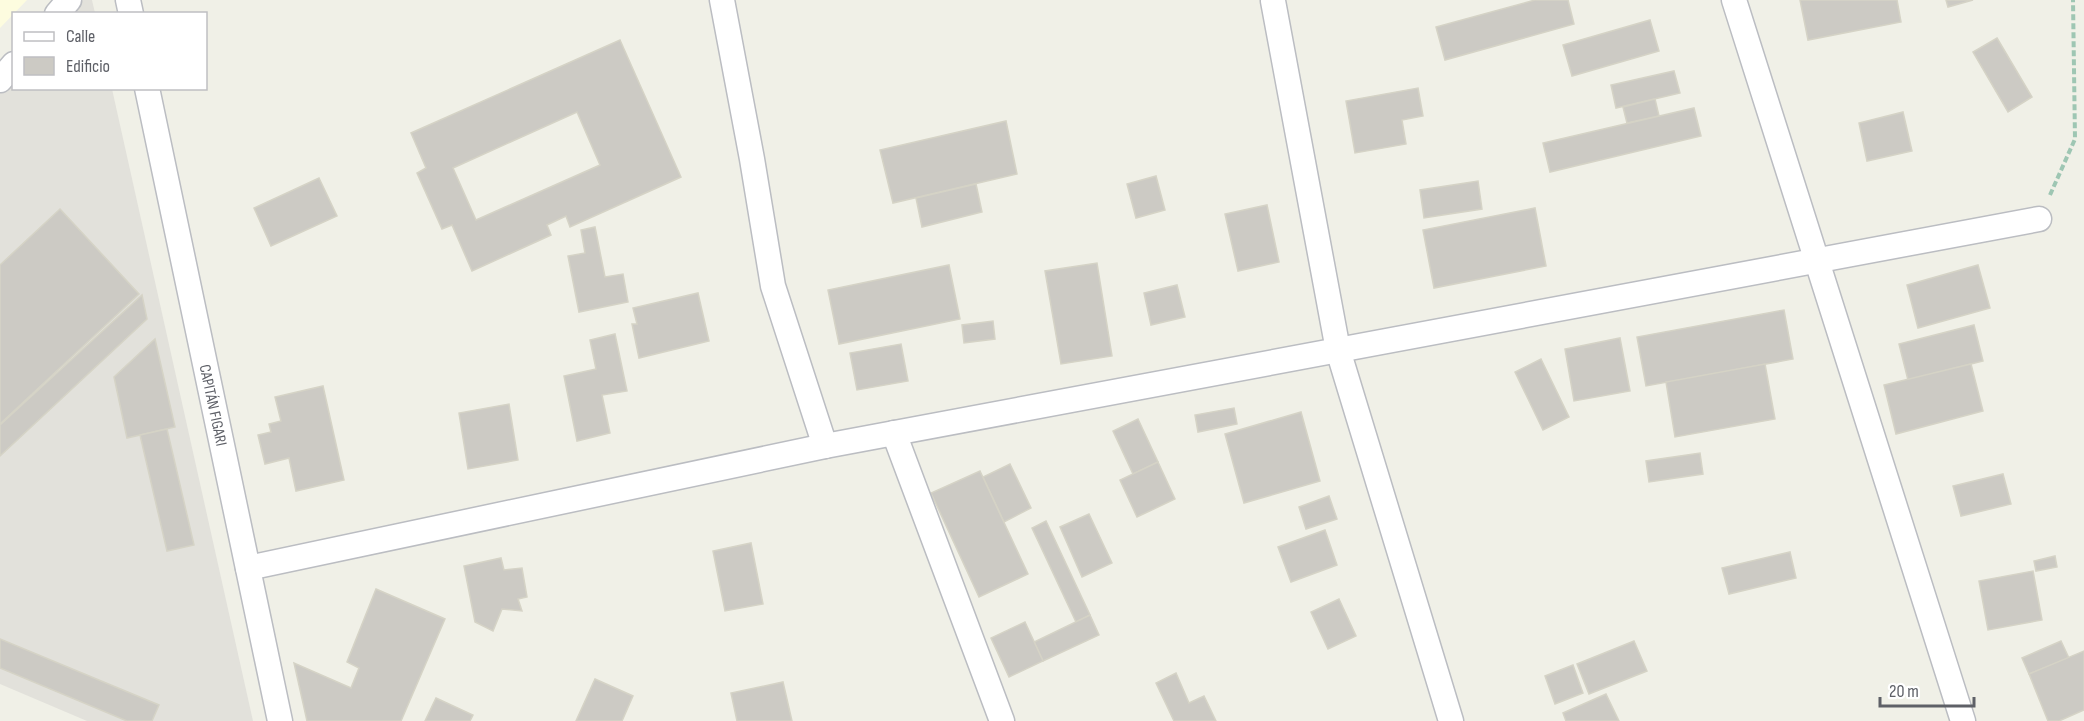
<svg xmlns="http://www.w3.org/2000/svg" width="2084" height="721" font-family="'Sofia Sans Condensed',sans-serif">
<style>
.commercial{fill:#fdfcdf}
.industrial{fill:#e2e1db}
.building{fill:#cccac4;stroke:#d5d3c6;stroke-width:1.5;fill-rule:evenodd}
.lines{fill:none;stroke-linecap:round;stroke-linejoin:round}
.street-casing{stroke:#bbbdc2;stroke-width:27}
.path{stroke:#9ec6b3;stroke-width:4;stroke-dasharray:6 3;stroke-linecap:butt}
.street{stroke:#fff;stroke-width:24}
.labels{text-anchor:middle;stroke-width:4.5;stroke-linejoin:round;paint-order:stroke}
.street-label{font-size:16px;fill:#5e6067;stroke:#fff}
</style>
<rect width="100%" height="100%" fill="#f0f0e7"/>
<path class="commercial" d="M0 0H27L0 28Z"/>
<g class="industrial">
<path d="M83 0H92L95 13 70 14Z"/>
<path d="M13 73 14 88 112 89 253 721H87L0 684V87Z"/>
</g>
<g class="building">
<path d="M1535 0H1568L1574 24 1445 60 1436 27Z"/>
<path d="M1800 0H1897L1901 22 1808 40Z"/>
<path d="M1946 0H1973L1948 7Z"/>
<path d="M1650 20 1659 51 1572 76 1563 45Z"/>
<path d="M1997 38 2032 97 2008 112 1973 52Z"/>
<path d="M620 40 681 177 570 227 566 216 547 225 551 235 472 271 452 225 442 229 417 173 426 168 411 133ZM577 112 600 165 476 220 453 168Z"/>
<path d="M1674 71 1680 93 1616 108 1611 85Z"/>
<path d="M1418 88 1423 116 1402 120 1406 144 1355 153 1346 101Z"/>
<path d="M1655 99 1659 116 1627 123 1623 107Z"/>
<path d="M1694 108 1701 136 1550 172 1543 143Z"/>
<path d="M1903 112 1912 151 1867 161 1859 123Z"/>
<path d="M1006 121 1017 174 893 203 880 150Z"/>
<path d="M1156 176 1165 210 1136 218 1127 184Z"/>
<path d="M319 178 337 216 271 246 254 208Z"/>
<path d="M1478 181 1482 209 1424 218 1420 190Z"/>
<path d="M976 184 982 212 922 227 916 198Z"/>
<path d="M1267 205 1279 262 1238 271 1225 214Z"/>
<path d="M1535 208 1546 266 1434 288 1423 230Z"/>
<path d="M60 209 139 294 0 424V265Z"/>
<path d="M595 227 605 277 623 274 628 302 579 312 568 256 585 253 581 230Z"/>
<path d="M1097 263 1112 356 1061 364 1045 271Z"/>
<path d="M949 265 960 319 839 344 828 290Z"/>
<path d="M1978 265 1990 308 1918 328 1907 285Z"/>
<path d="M1177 285 1185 317 1151 325 1144 293Z"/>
<path d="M698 293 709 341 639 358 632 324H637L633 308Z"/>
<path d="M142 295 147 319 0 456V425Z"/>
<path d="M1784 310 1793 359 1646 386 1637 337Z"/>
<path d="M993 321 995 339 964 343 962 325Z"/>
<path d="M1974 325 1983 361 1908 380 1899 344Z"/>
<path d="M615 334 627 391 602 395 610 433 577 441 564 376 596 369 590 340Z"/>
<path d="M1620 338 1630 391 1574 401 1565 349Z"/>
<path d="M155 339 175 427 127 438 114 377Z"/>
<path d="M901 344 908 381 857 390 850 353Z"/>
<path d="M1541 359 1569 417 1543 430 1515 372Z"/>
<path d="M1765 364 1775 419 1675 437 1666 382Z"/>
<path d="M1971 364 1983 411 1896 434 1884 385Z"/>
<path d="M323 386 344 480 296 491 289 458 265 464 258 435 271 432 269 424 281 421 275 397Z"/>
<path d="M509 404 518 460 468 469 459 413Z"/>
<path d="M1234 408 1237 424 1198 432 1195 415Z"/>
<path d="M1301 412 1320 481 1244 503 1225 434Z"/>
<path d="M1138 419 1158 462 1133 474 1113 431Z"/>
<path d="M167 429 194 545 167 551 140 435Z"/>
<path d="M1700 453 1703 474 1649 482 1646 461Z"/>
<path d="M1158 462 1175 499 1137 517 1120 480Z"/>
<path d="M1010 464 1031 508 1004 522 983 477Z"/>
<path d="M980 471 1028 574 979 597 931 493Z"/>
<path d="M2003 474 2011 504 1961 516 1953 486Z"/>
<path d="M1329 496 1337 519 1306 529 1299 507Z"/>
<path d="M1089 514 1112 563 1082 577 1060 527Z"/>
<path d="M1046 521 1090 615 1076 622 1032 528Z"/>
<path d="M1325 530 1337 565 1291 582 1278 547Z"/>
<path d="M751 543 763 604 725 611 713 551Z"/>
<path d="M1790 552 1796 578 1729 594 1722 568Z"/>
<path d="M2055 556 2057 567 2036 571 2034 561Z"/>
<path d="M501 558 504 570 522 568 527 597 518 599 522 611 502 609 493 631 475 622 464 566Z"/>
<path d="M2033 571 2042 620 1988 630 1979 581Z"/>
<path d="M376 589 445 619 401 721H307L294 663 351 688 359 668 347 662Z"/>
<path d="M1339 599 1356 636 1328 649 1311 612Z"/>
<path d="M1090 615 1099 635 1043 661 1034 642Z"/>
<path d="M1025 622 1043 661 1009 677 991 638Z"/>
<path d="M0 639 159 705 152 721H127L0 668Z"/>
<path d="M1634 641 1647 671 1589 694 1577 664Z"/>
<path d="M2061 641 2069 658 2029 674 2022 658Z"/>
<path d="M2084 651V710L2059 721H2048L2029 674Z"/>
<path d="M1573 665 1583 693 1555 704 1545 676Z"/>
<path d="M1176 673 1189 703 1204 696 1216 721H1174L1156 683Z"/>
<path d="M595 679 633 696 622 721H576Z"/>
<path d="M783 682 792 721H737L731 693Z"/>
<path d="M1606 694 1619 721H1566L1563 713Z"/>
<path d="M436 698 473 715 470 721H425Z"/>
</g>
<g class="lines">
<g class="street-casing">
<g id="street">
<path d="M128 0 131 14"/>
<path d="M722 0 752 159 773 286 825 446"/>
<path d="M1734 0 1963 721"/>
<path d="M1273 1 1338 350 1451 721"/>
<path d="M57 14 69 0"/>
<path d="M0 80 14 64"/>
<path d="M147 88 280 721"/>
<path d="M894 433 1002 721"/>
<path d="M248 568 825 446 2039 219"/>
</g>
</g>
<path class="path" d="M2050 195 2075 139 2073 0"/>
<use href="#street" class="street"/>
</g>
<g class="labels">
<g class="street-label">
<text transform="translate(214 405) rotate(78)" y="6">CAPITÁN FIGARI</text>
</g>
</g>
<rect x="12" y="12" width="195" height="78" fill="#ffffff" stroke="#bfbfc2" stroke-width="1.5"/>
<rect x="24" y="32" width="30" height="9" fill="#ffffff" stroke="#bfbfc2" stroke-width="1.5"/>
<text x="66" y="42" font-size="18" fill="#5e6067">Calle</text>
<rect x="24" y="57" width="30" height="18" fill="#cccac4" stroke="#bfbfc2" stroke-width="1.5"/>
<text x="66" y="72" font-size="18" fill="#5e6067">Edificio</text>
<path d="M1880 697v9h94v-9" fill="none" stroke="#5e6067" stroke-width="3"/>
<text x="1889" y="697" font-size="18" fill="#5e6067" stroke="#ffffff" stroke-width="4.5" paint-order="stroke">20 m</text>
</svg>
